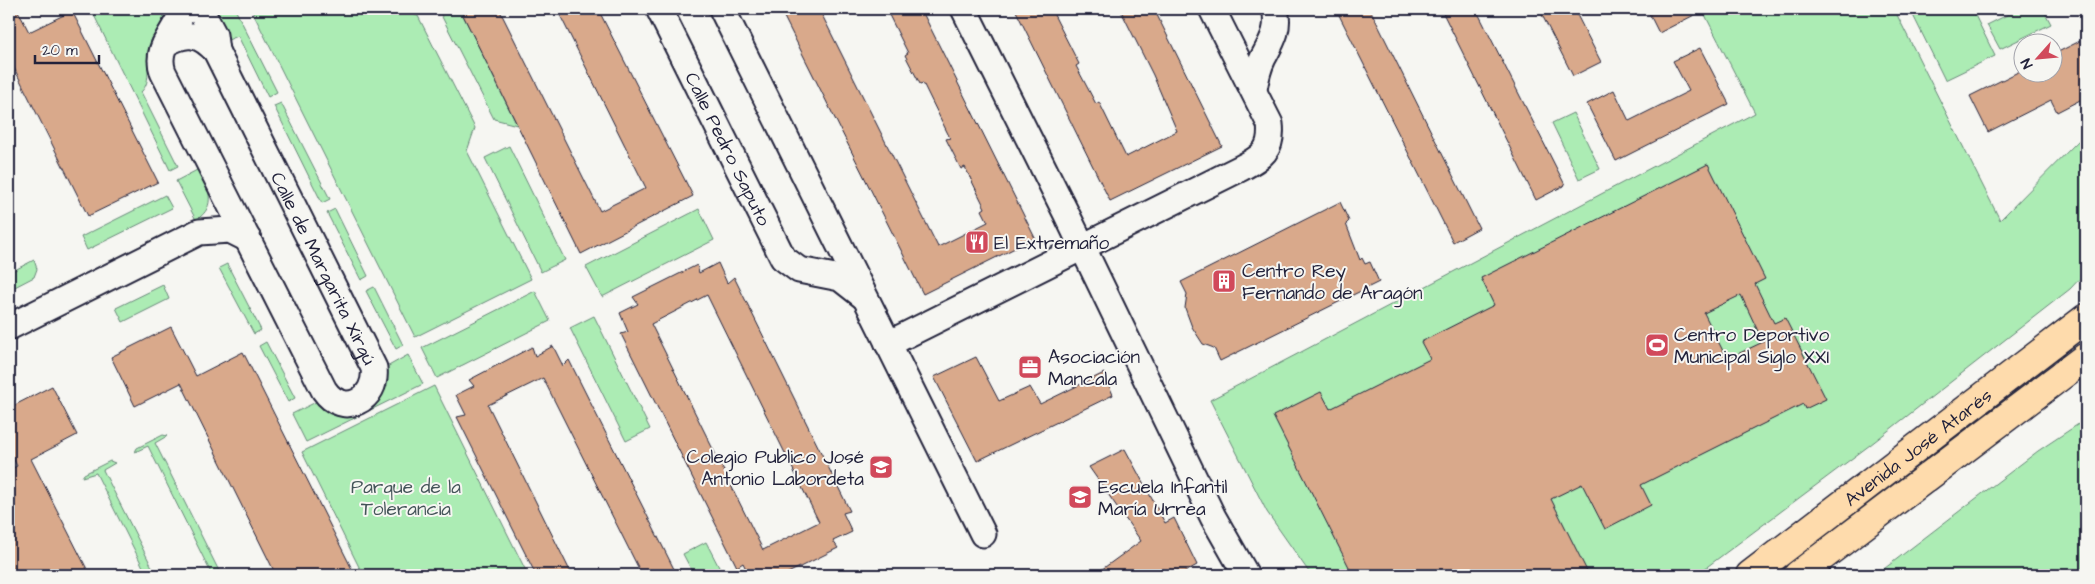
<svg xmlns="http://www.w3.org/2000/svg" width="2095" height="584" font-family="'Architects Daughter',sans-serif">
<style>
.green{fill:#acecb4;stroke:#678778}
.building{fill:#d9a98b;stroke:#22223b;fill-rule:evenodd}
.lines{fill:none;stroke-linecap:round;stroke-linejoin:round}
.minor-casing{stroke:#22223b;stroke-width:29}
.primary-casing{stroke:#22223b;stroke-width:31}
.minor{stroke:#f6f6f2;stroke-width:25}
.primary{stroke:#fedbac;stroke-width:28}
.labels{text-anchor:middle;stroke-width:4;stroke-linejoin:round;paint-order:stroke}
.street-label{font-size:19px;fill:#22223b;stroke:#f6f6f2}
.poi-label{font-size:19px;fill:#22223b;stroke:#f6f6f2;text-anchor:start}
.park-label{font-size:19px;fill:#445459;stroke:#f6f6f2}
</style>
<rect width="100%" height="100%" fill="#f6f6f2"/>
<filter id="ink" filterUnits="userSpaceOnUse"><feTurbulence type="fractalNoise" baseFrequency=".02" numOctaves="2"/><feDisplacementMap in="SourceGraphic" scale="10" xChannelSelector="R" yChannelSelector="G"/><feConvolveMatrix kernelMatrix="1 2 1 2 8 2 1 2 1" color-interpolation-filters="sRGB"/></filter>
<g filter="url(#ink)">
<g class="green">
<path d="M91 9H172C166 22 153 31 149 46 145 60 153 81 141 92L178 166 170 170Z"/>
<path d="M206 9H235L277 92 268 97 238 36 223 42Z"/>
<path d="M251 9H397L418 16 475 128 467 151 531 279 415 337Z"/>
<path d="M438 9H460L517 125 494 119Z"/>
<path d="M1702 9H1894L2000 220 2086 133V272L2070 289 1870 445 1696 575H1311L1267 512 1210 400 1755 113Z"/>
<path d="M1910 9H1972L1995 56 1945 80Z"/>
<path d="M2019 9H2043L2051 24 2000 49 1987 25Z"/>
<path d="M281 103 330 199 322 203 274 106Z"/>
<path d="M1573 113 1600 169 1579 179 1552 123Z"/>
<path d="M509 146 565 260 541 272 485 158Z"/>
<path d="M199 169C208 187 218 206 196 220L176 181Z"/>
<path d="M165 195 172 208 87 250 81 237Z"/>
<path d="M335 209 368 276 361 280 327 213Z"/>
<path d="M699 209 714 240 602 297 586 267Z"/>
<path d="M34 260 37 269 34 277 9 290V273Z"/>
<path d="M227 264 261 330 254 334 219 268Z"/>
<path d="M163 285 169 299 123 322 116 308Z"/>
<path d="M374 287 403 345 396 349 366 291Z"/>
<path d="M535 291 550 321 437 378 422 348Z"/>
<path d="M594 316 650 429 626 441 570 328Z"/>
<path d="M266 342 295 398 288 402 259 346Z"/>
<path d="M408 355 423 384 306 442 292 414 316 402C333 416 346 420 367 409 373 405 378 402 381 395 384 388 384 376 385 368Z"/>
<path d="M434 386 528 575H363L302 452Z"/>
<path d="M2086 419V575H1876L2038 451Z"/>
<path d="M163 435 167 436 155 443 221 575H212L148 446 135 452 137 448Z"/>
<path d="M110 461 115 463 103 470 156 575H147L96 473 82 477 84 474Z"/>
<path d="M706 542 723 575H694L683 554Z"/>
</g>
<g class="building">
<path d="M9 9H17L29 32 72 11 158 182 88 216 9 58Z"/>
<path d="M460 9H499L600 211 646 188 557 9H598L693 196 581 254Z"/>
<path d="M780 9H819L938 247 988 222 982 210 985 208 965 167 961 169 946 139 950 138 923 83 920 84 905 55 908 53 886 9H921L1035 238 923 294Z"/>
<path d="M1015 9H1051L1079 64 1076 66 1096 104 1099 102 1126 157 1177 131 1153 75 1120 9H1154L1222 146 1110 201Z"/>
<path d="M1336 9H1370L1479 228 1453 242Z"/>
<path d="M1441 9H1476L1565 185 1536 200Z"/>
<path d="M1539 9H1574L1601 62 1573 76Z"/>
<path d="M1647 9H1706L1659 33Z"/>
<path d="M2086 38V97L2057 112 2051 100 1988 132 1970 96 2022 70V72H2052V55Z"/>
<path d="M1700 48 1729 104 1616 161 1587 104 1614 90 1629 121 1689 91 1673 61Z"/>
<path d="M1708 164 1765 279 1755 284 1774 323 1785 318 1826 399 1805 409 1803 404 1641 485 1651 505 1605 529 1582 484 1551 499 1589 575H1353L1273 416 1321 392 1330 409 1430 359 1421 342 1494 305 1481 278ZM1741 295 1763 342 1727 359 1704 313Z"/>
<path d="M1340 202 1349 221 1346 224 1360 260 1362 258 1365 264 1370 262 1379 282 1220 361 1214 348 1203 344 1192 327 1185 308 1187 294 1181 282Z"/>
<path d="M718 263 727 283 734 277 850 511 843 513 852 532 833 541 838 548 784 575H749L743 563 737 567 621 334 628 332 620 313 638 304 633 297 697 265 699 273ZM707 295 819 522 763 550 651 324Z"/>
<path d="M171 327 196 376 243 352 355 575H326L323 569 311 575H276L181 383 135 406 111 357Z"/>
<path d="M553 346 563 366 569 360 677 575H642L543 378 488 405 572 575H536L457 417 466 415 456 395 474 386 469 380 532 347 535 356Z"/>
<path d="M976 357 999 401 1030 387 1040 404 1104 373 1113 395 977 461 934 377Z"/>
<path d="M52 386 77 435 31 459 90 575H9V470L17 466 9 450V408Z"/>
<path d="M1125 449 1165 523 1174 518 1197 565 1179 575H1094L1141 541 1089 467Z"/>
</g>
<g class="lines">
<g class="minor-casing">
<g id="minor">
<path d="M200 9 214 35 216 51"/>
<path id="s1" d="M659 9 783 258 799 270 840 278 863 296"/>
<path d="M722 9 983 534"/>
<path d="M964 9 1066 213 1213 517 1246 575"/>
<path id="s2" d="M165 44C187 31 199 33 216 51L374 368C378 400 343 418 324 390L163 72C154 46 177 32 183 9"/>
<path d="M1254 89C1256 78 1258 68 1263 58 1272 41 1280 29 1275 9"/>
<path d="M9 327 199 232 230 230 248 239"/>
<path d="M888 344 1241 168C1262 157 1273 150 1270 124L1212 9"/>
</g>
</g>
<g class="primary-casing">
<g id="primary">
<path id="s3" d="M1750 575 2086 318"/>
<path d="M1798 575 2086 357"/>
</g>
</g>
<use href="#minor" class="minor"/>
<use href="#primary" class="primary"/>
</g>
</g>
<defs>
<g id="restaurant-square" transform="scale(1.25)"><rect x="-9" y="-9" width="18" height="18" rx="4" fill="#d1495b" stroke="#f6f6f2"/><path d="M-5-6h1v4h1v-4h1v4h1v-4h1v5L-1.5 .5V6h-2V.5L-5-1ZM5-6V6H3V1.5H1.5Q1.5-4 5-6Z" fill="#fff"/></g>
<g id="building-square" transform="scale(1.25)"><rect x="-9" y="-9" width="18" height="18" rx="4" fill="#d1495b" stroke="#f6f6f2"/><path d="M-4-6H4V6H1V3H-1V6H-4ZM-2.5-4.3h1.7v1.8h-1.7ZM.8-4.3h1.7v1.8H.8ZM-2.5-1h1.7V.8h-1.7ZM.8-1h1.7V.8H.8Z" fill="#fff"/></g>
<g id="stadium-square" transform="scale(1.25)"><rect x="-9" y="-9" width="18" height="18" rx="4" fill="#d1495b" stroke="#f6f6f2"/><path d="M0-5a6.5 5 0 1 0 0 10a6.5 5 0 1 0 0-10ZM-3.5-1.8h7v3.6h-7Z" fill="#fff"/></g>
<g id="office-square" transform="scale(1.25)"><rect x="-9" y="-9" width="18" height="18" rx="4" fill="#d1495b" stroke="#f6f6f2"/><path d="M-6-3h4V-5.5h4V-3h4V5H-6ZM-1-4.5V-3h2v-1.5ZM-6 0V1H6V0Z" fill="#fff"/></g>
<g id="school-square" transform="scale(1.25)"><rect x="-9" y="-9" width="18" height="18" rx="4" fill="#d1495b" stroke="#f6f6f2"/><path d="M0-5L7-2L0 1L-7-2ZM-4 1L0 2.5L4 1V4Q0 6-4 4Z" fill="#fff"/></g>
</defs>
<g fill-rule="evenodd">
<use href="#restaurant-square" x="977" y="242"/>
<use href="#building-square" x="1224" y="281"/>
<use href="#stadium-square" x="1657" y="345"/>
<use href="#office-square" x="1030" y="367"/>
<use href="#school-square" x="881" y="467"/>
<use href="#school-square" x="1080" y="497"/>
</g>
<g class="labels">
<g class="street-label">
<text dy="7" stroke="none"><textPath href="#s1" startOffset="156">Calle Pedro Saputo</textPath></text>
<text dy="7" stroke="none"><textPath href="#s2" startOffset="300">Calle de Margarita Xirgú</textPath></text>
<text dy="7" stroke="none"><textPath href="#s3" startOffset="211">Avenida José Atarés</textPath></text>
</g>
<g class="poi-label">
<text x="994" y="249">El Extremaño</text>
<text x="1242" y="277">Centro Rey<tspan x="1242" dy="22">Fernando de Aragón</tspan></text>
<text x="1674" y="341">Centro Deportivo<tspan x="1674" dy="22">Municipal Siglo XXI</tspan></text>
<text x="1048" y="363">Asociación<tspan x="1048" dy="22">Mancala</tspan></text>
<text x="864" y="463" text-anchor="end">Colegio Publico José<tspan x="864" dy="22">Antonio Labordeta</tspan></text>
<text x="1098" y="493">Escuela Infantil<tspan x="1098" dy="22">María Urrea</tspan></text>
</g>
<g class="park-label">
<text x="406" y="493">Parque de la<tspan x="406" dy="22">Tolerancia</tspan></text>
</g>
</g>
<rect width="2095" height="584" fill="none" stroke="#f6f6f2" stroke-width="30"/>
<rect x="15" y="15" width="2065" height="554" fill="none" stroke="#22223b" stroke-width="2" filter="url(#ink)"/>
<g transform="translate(2038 58) rotate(243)"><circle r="24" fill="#f6f6f2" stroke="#a1a1a9"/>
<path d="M0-4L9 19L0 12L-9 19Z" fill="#d1495b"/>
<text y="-8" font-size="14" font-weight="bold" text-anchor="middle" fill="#22223b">N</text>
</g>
<path d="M35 55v8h64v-8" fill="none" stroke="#22223b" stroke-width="2.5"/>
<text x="42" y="55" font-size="15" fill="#22223b" stroke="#f6f6f2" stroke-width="4" paint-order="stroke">20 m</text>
</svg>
